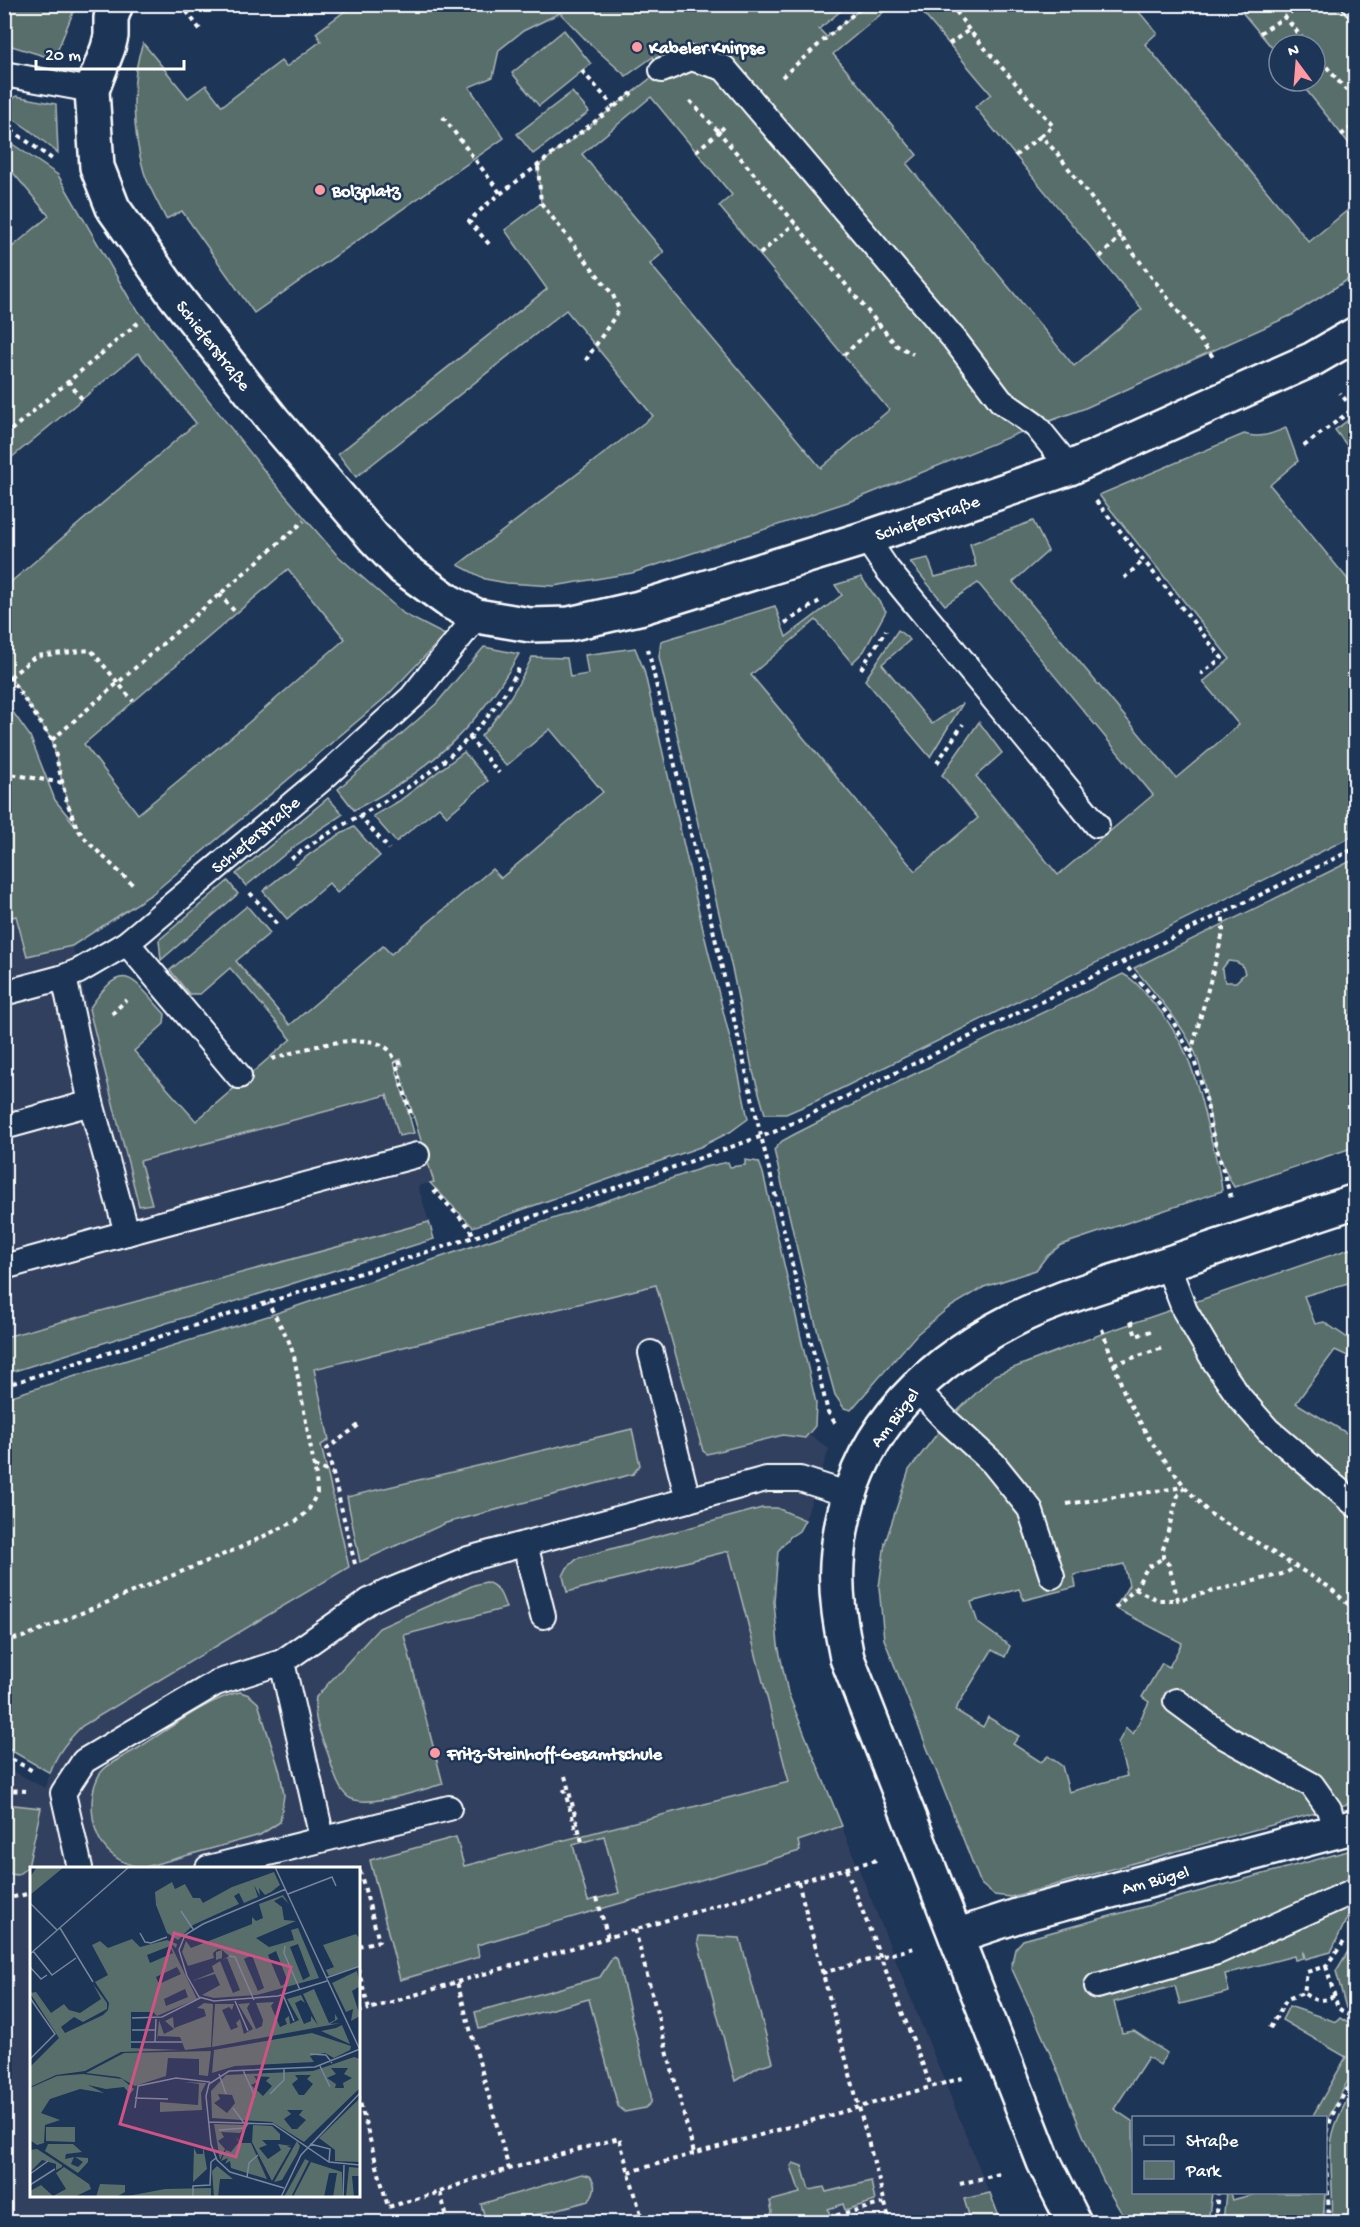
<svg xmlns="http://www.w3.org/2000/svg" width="1360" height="2227" font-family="'Gochi Hand',sans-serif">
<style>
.built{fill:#32415f;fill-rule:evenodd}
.green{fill:#586e6b;stroke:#acb6b5;stroke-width:1.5;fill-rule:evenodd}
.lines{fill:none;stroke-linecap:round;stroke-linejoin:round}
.service-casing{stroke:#fff;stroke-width:28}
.pedestrian-casing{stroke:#fff;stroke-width:38}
.minor-casing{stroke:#fff;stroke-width:38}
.path{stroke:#fff;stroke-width:4;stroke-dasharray:4.5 4.5;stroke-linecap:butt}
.service{stroke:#1d3557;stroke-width:24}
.pedestrian{stroke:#1d3557;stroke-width:33}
.minor{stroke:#1d3557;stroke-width:33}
.poi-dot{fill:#ff9aa2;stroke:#1d3557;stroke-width:2}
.labels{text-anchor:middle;stroke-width:5;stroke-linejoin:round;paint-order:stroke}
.poi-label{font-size:18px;font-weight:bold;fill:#fff;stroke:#1d3557;text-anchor:start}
.street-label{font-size:18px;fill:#fff;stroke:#1d3557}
.inset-road{fill:none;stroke:#77869a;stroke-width:1.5}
.view{fill:#d15284;fill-opacity:0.15;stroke:#d15284;stroke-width:3}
.inset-edge{fill:none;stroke:#fff;stroke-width:3}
</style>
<rect width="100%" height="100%" fill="#1d3557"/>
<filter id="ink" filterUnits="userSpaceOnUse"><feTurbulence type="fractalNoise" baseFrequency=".0167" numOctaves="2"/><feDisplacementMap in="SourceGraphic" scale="12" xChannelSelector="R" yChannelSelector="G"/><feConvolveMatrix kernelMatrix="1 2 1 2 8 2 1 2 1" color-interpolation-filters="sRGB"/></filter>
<g filter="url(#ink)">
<g class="built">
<path d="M16 916 27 956 72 946 139 1206 152 1203 140 1161 388 1095 399 1136 419 1131 434 1182 418 1186 429 1222 5 1337V919Z"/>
<path d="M656 1285 703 1451 707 1454 783 1435 805 1438 808 1433 829 1449 805 1520 799 1531 790 1537 778 1551 774 1602 778 1645 788 1693 1001 2222H5L4 1769 7 1768 45 1788 53 1762 65 1743 82 1726 349 1567 321 1445 329 1440 314 1369ZM32 1868H358V2196H32Z"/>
</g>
<g class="green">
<path d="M366 4 848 5 819 29 827 37 865 5H892L833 54 917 155 907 164 1074 366 1142 309 975 107 991 94 916 5H1133L1157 33 1145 44 1309 242 1355 204V275L1292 315 1083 409 1036 426 854 500 632 573 554 586 507 583 485 579 458 565 653 416 566 310 356 477 338 454 547 289 505 230 541 203 538 166 661 70 653 57 626 76 588 42 560 13 523 31 499 50 493 77 469 87 504 138 254 313 182 211 166 219C159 204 149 188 144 172 133 135 129 79 143 43L188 98 206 85 222 106 281 61 286 67 321 41 316 33 353 5 360 9ZM651 97 732 195 719 206 889 410 821 468 650 264 664 252 582 154Z"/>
<path d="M4 5H76L54 59 5 44Z"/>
<path d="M1236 5H1355V151L1299 81H1315V45H1279V56Z"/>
<path d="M564 30 591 64 539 106 512 73Z"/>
<path d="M572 92 589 112 533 154 517 134Z"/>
<path d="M16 96 56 104 58 153 28 129 5 113V107Z"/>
<path d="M5 139 58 175 132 303 271 479 337 555 404 614 445 635 386 697 152 894 72 946 27 956 16 916 5 919V701L30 736 55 800 76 826 67 802 52 740 5 669V587L196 423 138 353 5 463V253L49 216 5 163ZM288 569 345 639 248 723 138 814 84 744Z"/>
<path d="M1355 415V456L1335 430Z"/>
<path d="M1286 428 1298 461 1270 485 1355 588V835L816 1101 786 1114H765L752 1068 733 973 659 657 661 641 775 606 786 637 842 595 835 585 861 577 886 611 864 651 852 663 816 620 751 675 915 871 978 818 942 775 979 722 1002 753 976 776 1058 875 1153 795 978 583 945 605 910 562 928 558 935 577 976 566 970 544 1033 521 1048 551 1013 582 1176 778 1239 725 1203 682 1230 659 1099 495 1244 434C1260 439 1271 434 1286 428Z"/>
<path d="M898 630 910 640 882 664 932 724 963 703 930 757 865 680Z"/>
<path d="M484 647 519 654C478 727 429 772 354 810L338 789 436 704Z"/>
<path d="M635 648 644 670 705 938 738 1071 748 1119 730 1132 700 1147 473 1227 430 1183 434 1182 398 1066 403 1065 401 1059 394 1062 414 1133 399 1136 387 1095 140 1161 152 1204 139 1206 89 1009C124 957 131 977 165 1014L164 1024 134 1051 196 1121 291 1039 230 968 200 994H189L170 970 247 906 270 933 236 961 290 1025 383 946 391 954 492 869 501 878 603 792 550 729 506 766 481 736C503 712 518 687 532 657L567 658 570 677 588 674 585 655Z"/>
<path d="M464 752 488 781 447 816 439 807 396 842 373 816 399 801Z"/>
<path d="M328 798 343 814 295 846 246 886 236 874Z"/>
<path d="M354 827 380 856 337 893 329 883 287 919 263 891C292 868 321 843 354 827Z"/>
<path d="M1355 859V1147L1234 1187C1223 1169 1215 1143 1211 1122 1206 1098 1204 1073 1194 1050 1179 1020 1155 993 1134 968ZM1228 961 1236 962 1242 965 1245 973 1236 982H1226L1223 977 1222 969Z"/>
<path d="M228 881 238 894 161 960 159 940Z"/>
<path d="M1123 974C1135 980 1142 990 1150 999 1186 1039 1195 1073 1207 1124 1213 1147 1220 1168 1222 1191L1061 1245 1046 1257 1036 1270 984 1287 947 1309 917 1334 851 1410 844 1408 835 1395 808 1296 774 1150 782 1141 795 1134 904 1079Z"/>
<path d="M745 1160 759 1162 763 1173 816 1403 815 1426 805 1438 783 1435 707 1454 703 1451 656 1285 314 1369 329 1440 321 1445 349 1567 82 1726C68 1740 56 1754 50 1773L5 1747V1398L271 1315 705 1167 728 1162 730 1167 745 1165Z"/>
<path d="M429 1222 434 1239 5 1374V1337Z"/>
<path d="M1355 1247V1281L1304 1296 1315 1324 1324 1322 1355 1343V1357L1354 1359 1335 1350 1296 1403 1355 1438V1802L1011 1897 994 1895 981 1884 884 1639 879 1587 885 1543 909 1470 947 1421 995 1375 1104 1333ZM1124 1564 1129 1585 1115 1608 1182 1643 1169 1667 1162 1663 1142 1697 1149 1702 1133 1734 1126 1728 1118 1743 1127 1776 1069 1792 1062 1766 1048 1756 1041 1762 1013 1744 1019 1736 988 1717 983 1727 955 1710 992 1650 1005 1657 1010 1646 978 1623 971 1602 1019 1589 1024 1600 1076 1587 1074 1575Z"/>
<path d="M632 1429 640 1465 633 1474 446 1523 360 1562 347 1497Z"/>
<path d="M762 1508H777L805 1520 799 1531 790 1537 778 1551 774 1602 778 1645 788 1693 842 1826 798 1841 800 1851 477 1945 479 1957 400 1980 370 1860 456 1837 464 1866 789 1782 729 1551 567 1592 563 1576 567 1568 578 1558ZM604 1836 619 1893 588 1901 573 1845Z"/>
<path d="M486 1582C499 1586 502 1596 506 1608L404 1635 443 1784C423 1789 365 1810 348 1797 336 1788 332 1764 327 1751 320 1733 312 1716 316 1697L379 1628 474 1585Z"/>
<path d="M240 1692 249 1695 258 1703 280 1772 284 1795 280 1822 260 1835 142 1868C105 1860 92 1837 92 1802 93 1790 95 1778 104 1769 114 1760 129 1754 140 1747 167 1730 209 1698 240 1692Z"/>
<path d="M5 1804 41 1808 28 1867 17 1875 10 1874 5 1866Z"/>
<path d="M1355 1849V1901L1331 1952 1305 1959 1303 1951V1958L1295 1960 1294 1956 1225 1974 1229 1992 1180 2004 1175 1986 1114 2002 1122 2033 1134 2031 1167 2053 1160 2065 1148 2057 1114 2109 1133 2122 1134 2192 1212 2193 1208 2222H1128C1097 2179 1080 2126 1060 2077 1045 2040 1028 2004 1011 1967L1015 1949 1023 1940Z"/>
<path d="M699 1936 740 1938 773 2062 758 2067 735 2081 698 1942Z"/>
<path d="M1355 1940V2013L1346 2008 1336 1971Z"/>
<path d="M613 1957 617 1959 651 2095V2103L645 2108 625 2112 618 2106 589 1999 479 2029 475 2012 600 1977Z"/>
<path d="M1289 2006 1336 2022 1340 2018 1355 2027V2067L1330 2115 1326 2132V2118L1312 2117 1346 2057 1282 2020Z"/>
<path d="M1355 2086V2222H1332C1334 2197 1330 2172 1331 2147 1332 2125 1345 2104 1355 2086Z"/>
<path d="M793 2163 802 2166 809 2190 824 2187 826 2192 871 2181 875 2201 845 2210 843 2204 828 2209 832 2222H749L770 2217 772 2212 770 2201 800 2193 791 2166Z"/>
<path d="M582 2174 590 2176C597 2185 595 2191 589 2201L508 2222H486L481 2204Z"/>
<path d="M990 2193 1001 2222H971L964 2199Z"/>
<path d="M1226 2193H1230L1232 2200 1259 2193H1325L1323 2222H1223Z"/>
</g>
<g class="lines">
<g class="service-casing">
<g id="service">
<path d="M1355 4 1356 6"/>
<path d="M662 70 691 58 724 68 954 339 1001 401 1036 426 1070 468"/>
<path d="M4 74 92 90"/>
<path d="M866 538 887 569 1097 825"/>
<path d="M127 943 239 1076"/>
<path d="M64 977 91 1103 127 1233 417 1155"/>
<path d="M4 993 64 977 79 971 127 943 322 779 412 697 477 616"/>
<path d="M4 1127 91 1103"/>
<path d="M1167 1264 1185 1311 1215 1362 1240 1398 1268 1430 1356 1505"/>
<path d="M4 1267 127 1233"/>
<path d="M651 1353 688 1500"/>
<path d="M915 1387 947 1421 993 1463 1030 1509 1052 1576"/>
<path d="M525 1544 543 1616"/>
<path d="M282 1662 322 1838"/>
<path d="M1176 1701 1225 1737 1312 1785 1329 1809 1335 1831"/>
<path d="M80 1868 63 1793 84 1761 216 1683 282 1662 369 1601 387 1592 468 1559 766 1479H800L850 1495"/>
<path d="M208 1868 449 1808"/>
<path d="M1097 1986 1217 1952 1356 1890"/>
</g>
</g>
<g class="pedestrian-casing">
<path id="pedestrian" d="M956 1936 1020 1915 1356 1826"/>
</g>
<g class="minor-casing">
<g id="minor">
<path d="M116 4 111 18V36L108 48 92 90 97 167 113 208 173 293 273 420 374 538 403 568 450 602 477 616 530 625 569 624 639 608 866 538 1070 468 1313 359 1356 334"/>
<path d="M1074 2222 1044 2162 847 1658C841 1627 835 1596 837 1564 844 1447 913 1371 1013 1320 1053 1299 1103 1286 1145 1271 1215 1248 1285 1225 1356 1201"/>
</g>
</g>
<g class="path">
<path d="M181 4 202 32"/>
<path d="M951 4 969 30 1053 126 1041 136 1056 152 1213 357"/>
<path d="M1296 4 1298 7 1285 17 1308 45"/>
<path d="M1260 33 1285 17"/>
<path d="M949 44 969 30"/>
<path d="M1315 53 1356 102"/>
<path d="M582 71 614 107"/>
<path d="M782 77 865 4"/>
<path d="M690 101 719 132 724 127"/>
<path d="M443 117 501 194"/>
<path d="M4 125 52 159"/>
<path d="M1341 135 1356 124"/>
<path d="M696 151 719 132 896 345 913 354"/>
<path d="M1015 156 1041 136"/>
<path d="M538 167 541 203 613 295 619 310 584 363"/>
<path d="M489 244 469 221 486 205 632 93"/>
<path d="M760 254 795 223"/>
<path d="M1100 257 1121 236"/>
<path d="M844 355 878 323"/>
<path d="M68 381 82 399"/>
<path d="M4 436 140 321"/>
<path d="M1304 446 1353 409 1340 393"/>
<path d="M1096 501 1222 658 1201 674"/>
<path d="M1124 578 1143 561"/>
<path d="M219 594 236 613"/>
<path d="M785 623 821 600"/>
<path d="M648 649 761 1136 828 1412 835 1423"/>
<path d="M4 669 52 740 67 802 77 828 87 841 135 887"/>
<path d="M861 669 886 630"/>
<path d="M10 677 36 656 91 650 133 701"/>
<path d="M469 737 499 773"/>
<path d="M52 740 304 521"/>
<path d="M937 763 963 724"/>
<path d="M4 773 63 783"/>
<path d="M359 815 389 849"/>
<path d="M291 859C323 834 359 817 393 796 446 766 493 721 520 666"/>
<path d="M250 893 279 926"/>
<path d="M1122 961 1171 1018 1194 1060 1207 1102 1210 1125 1231 1198"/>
<path d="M112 1014 126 1000"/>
<path d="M1191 1053 1223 933V912"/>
<path d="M272 1059C298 1051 368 1027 390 1051 392 1054 394 1059 396 1063"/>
<path d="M402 1062 396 1063 412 1118"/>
<path d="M434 1190 470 1228 474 1237"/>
<path d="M1131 1321 1136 1336 1151 1331"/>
<path d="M1102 1329 1125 1395 1150 1440 1185 1487 1209 1513 1329 1587 1356 1611"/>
<path d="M1114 1364 1163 1348"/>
<path d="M4 1386 474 1237 774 1132 1356 848"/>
<path d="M314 1466 332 1473"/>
<path d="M1185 1487 1178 1495 1163 1549V1558L1169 1565 1178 1600 1286 1573 1295 1567"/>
<path d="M1067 1504 1184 1487"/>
<path d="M355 1564 327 1449 360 1424"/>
<path d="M1135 1589 1158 1600H1178"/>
<path d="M1115 1608 1135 1589 1147 1568 1163 1558"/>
<path d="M4 1641 23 1637 239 1548 300 1519 309 1509 317 1493 316 1477 294 1356 288 1339 268 1303"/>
<path d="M4 1755 33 1771"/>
<path d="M565 1776 582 1842"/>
<path d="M564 1789 577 1833"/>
<path d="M4 1790 26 1791"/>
<path d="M846 1869 931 2086"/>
<path d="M798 1882 890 2222"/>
<path d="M597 1898 608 1938"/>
<path d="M4 1899 32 1893"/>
<path d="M635 1930 694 2153"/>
<path d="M358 1946 379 1941 359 1868"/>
<path d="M1326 1966 1338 2008 1356 2020"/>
<path d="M358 1969 369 2009 457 1982 509 2169"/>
<path d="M822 1973 914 1948"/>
<path d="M457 1982 786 1885 880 1859"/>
<path d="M1334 1996C1322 2001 1315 2003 1304 1993L1307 1972 1326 1966 1346 1939"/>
<path d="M358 2012 369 2009"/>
<path d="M1270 2028 1287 1999 1304 1993"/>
<path d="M358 2095 388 2207 440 2192 448 2221 444 2222"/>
<path d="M629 2172 966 2077"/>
<path d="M960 2184 1003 2173"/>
<path d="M440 2192 474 2179 619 2138 641 2215 615 2222"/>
<path d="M810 2222 885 2203"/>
<path d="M1215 2222 1218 2192"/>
<path d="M1328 2222C1331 2188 1319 2149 1332 2116 1338 2102 1348 2089 1356 2076"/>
</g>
<use href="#service" class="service"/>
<use href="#pedestrian" class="pedestrian"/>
<use href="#minor" class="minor"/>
</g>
</g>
<g class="poi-dot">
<circle cx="637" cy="47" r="6"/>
<circle cx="320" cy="190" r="6"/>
<circle cx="435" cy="1753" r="6"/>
</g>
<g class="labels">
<g class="poi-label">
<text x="649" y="53">Kabeler Knirpse</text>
<text x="332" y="196">Bolzplatz</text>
<text x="447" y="1759">Fritz-Steinhoff-Gesamtschule</text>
</g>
<g class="street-label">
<text transform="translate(214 345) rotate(52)" y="6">Schieferstraße</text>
<text transform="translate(927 517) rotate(-19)" y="6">Schieferstraße</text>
<text transform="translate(255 834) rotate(-40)" y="6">Schieferstraße</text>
<text transform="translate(894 1417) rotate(-53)" y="6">Am Bügel</text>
<text transform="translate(1155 1879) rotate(-15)" y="6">Am Bügel</text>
</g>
</g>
<g transform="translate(30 1867)">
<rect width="330" height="330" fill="#1d3557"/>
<path d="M7 0H34L0 28V10ZM244 5 250 18 241 25 235 28 229 21 230 29 224 18 228 30 214 36 209 26 204 29 209 37 163 58 148 73 137 66 126 38 125 25 142 15 145 22 155 17 163 31H170L173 36 202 20ZM253 28 259 37 252 30 244 34 252 40 254 53 266 54 226 71 239 80 264 73 261 63 268 61 289 111 227 128 184 131 172 128 190 118 185 107 162 114 184 105 182 99 199 89 192 83V91L186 93V85L192 83 188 82 183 86 184 91 158 99 152 85 156 74 161 81 222 57V50L226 54 233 51 229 37ZM268 77 280 109 273 113 260 80ZM246 84 258 115 251 119 238 88ZM222 88 234 121 228 124 214 92ZM197 91 210 123 203 126 190 94ZM326 67 330 72V99L299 109 296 103 304 100 293 78ZM102 72 110 80 137 73 147 77 146 81 140 76 167 132 127 149 123 145H101V181L151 183 91 185 55 204 26 208 0 220V200L29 171 0 126 6 125 21 146 34 137 39 143 50 146 71 132 63 117 77 136V142L53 155 44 150 31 160 35 166 73 148 78 143 79 136 65 115 78 108 62 78 70 74 78 81ZM140 79 143 86 120 96 117 88ZM147 100 151 107 129 117 126 110ZM155 122 158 130 136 139 134 132ZM327 104 330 119 322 124 330 149 321 154 323 142 316 145 302 116ZM284 122 299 156 305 153V147L308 152 300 157 311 156 182 180 185 137H204L202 143 199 140 192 143 201 163 208 160 206 156 210 152 214 167 223 162 208 137 220 136 217 141 226 162 232 159 233 153 226 136 244 135 241 139 250 160 257 157 255 152 259 149 260 157 269 153 257 132 271 128 275 136 271 133 265 136 274 157 281 154V149L288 158 273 127ZM174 136 183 137 181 180 155 183 150 170 128 169 127 173 129 153 134 167 144 162 135 154 143 150 144 161 176 149 174 142 167 141ZM312 158 320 177 291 164 306 161ZM282 166 321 179 320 183 304 191 295 186 280 189 284 195 205 199 182 206 184 183ZM181 184 178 209 169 208V192L138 191 136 209 105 219 89 210 56 206 94 186ZM324 190 330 192V221L274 275 242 255 182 251 181 224 196 208 283 204ZM301 201H318L314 207 322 211 313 216 314 221H305L306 217 297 211 306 207ZM265 208H281L277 212 283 217 274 228H269L262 217 268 212ZM224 209 240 210 236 214 242 219 233 229 221 218 228 215ZM188 227 202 228 205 236 197 246 184 236 190 232ZM257 243H273L269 248 276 253 267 262H262L254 252 261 247ZM53 207 92 212 104 222 100 227 94 220 76 222 58 218 74 226 50 222 20 232 11 246 30 253 15 258 14 276 7 278 0 273V221L27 209ZM154 215 176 216 171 226 172 243 130 245V235L168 238 169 217ZM330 231V295L305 294V283L289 271ZM184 257 216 258 210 266 191 265 194 270 188 274 195 282 190 293ZM223 258 242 259 250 267V273H232L237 278 229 281 238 292 251 283 248 277 262 279H257L261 281 242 314 222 275ZM16 260H45V275L16 274ZM205 269 211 276H221L237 312 201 301 200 294 195 297 198 291 191 294 196 283 201 285 209 275ZM267 274 270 279 267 287 252 313 244 315ZM18 277H43L52 285 36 287 35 292 44 290 41 297 48 300 53 295 45 290 58 291V295L48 306 15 284ZM173 278 177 302 163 315 164 281 167 287H173ZM7 282 32 298V300L26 303V297L12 293 0 305V283ZM275 292 279 294 261 330H254ZM281 295 312 305V330H303L307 306H299L294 330H263ZM187 299 203 312H190L188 330H184L182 304ZM34 300 59 317 61 322 44 330H0V324L11 318 23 329 36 322 26 306ZM319 300 330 301V320V309H322L324 330H316ZM70 317 95 318V325L86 330H66ZM181 321V330L98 329 135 322Z" fill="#586e6b" fill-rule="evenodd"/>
<path class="inset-road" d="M245 0 330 183M256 22 173 57 155 68 149 83 157 109 169 130 184 134 248 129 297 114M258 27 302 10 306 19M0 36 27 63M151 44 163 62M30 61 63 115M110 66 115 75 121 76 137 70M255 79 254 86 270 123M3 84 22 108 46 91M0 87 99 0M199 89 205 90 224 133M0 100 11 112 17 108M296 111 330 99M253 128 264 154M0 131 25 167 0 192M205 134 218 164M102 151 132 150 170 131M126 152 125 175H152M102 163H125M101 175H125M280 187 296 188 302 196M290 199 300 220M213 203 225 230M189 207 196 227M240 227 254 213V201M105 231 138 232M105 241 108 219 146 211 180 215M203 241 214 256M179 255 243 257 299 295 330 298M189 263 215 261 218 256M280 277 300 282 299 295M0 307 18 294M217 310 219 296 228 288M0 318 25 302M254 321 200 305 187 293 181 277 176 229 179 217 199 204 285 200 330 182M163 330V319L180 318 181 295 186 291M251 330 271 288 330 226M313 330 314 298"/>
<path class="view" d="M144 66 261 100 206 290 90 257Z"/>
<rect width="330" height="330" class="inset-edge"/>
</g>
<rect width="1360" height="2227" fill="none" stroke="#1d3557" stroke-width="24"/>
<rect x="12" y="12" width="1336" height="2203" fill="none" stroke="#fff" stroke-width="2" filter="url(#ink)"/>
<rect x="1132" y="2116" width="195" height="78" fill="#1d3557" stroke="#77869a" stroke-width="1.5"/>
<rect x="1144" y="2136" width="30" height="9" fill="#1d3557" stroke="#77869a" stroke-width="1.5"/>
<text x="1186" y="2146" font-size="18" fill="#ffffff">Straße</text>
<rect x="1144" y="2161" width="30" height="18" fill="#586e6b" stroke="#77869a" stroke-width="1.5"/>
<text x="1186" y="2176" font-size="18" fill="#ffffff">Park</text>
<g transform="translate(1297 63) rotate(344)"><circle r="28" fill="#1d3557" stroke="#77869a" stroke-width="1.5"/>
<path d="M0-4.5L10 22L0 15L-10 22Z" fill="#ff9aa2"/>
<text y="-9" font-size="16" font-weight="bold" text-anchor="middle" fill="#ffffff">N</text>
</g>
<path d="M36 60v9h148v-9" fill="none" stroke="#ffffff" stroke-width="3"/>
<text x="45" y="60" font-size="18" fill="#ffffff" stroke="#1d3557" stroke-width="4.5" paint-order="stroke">20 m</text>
</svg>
